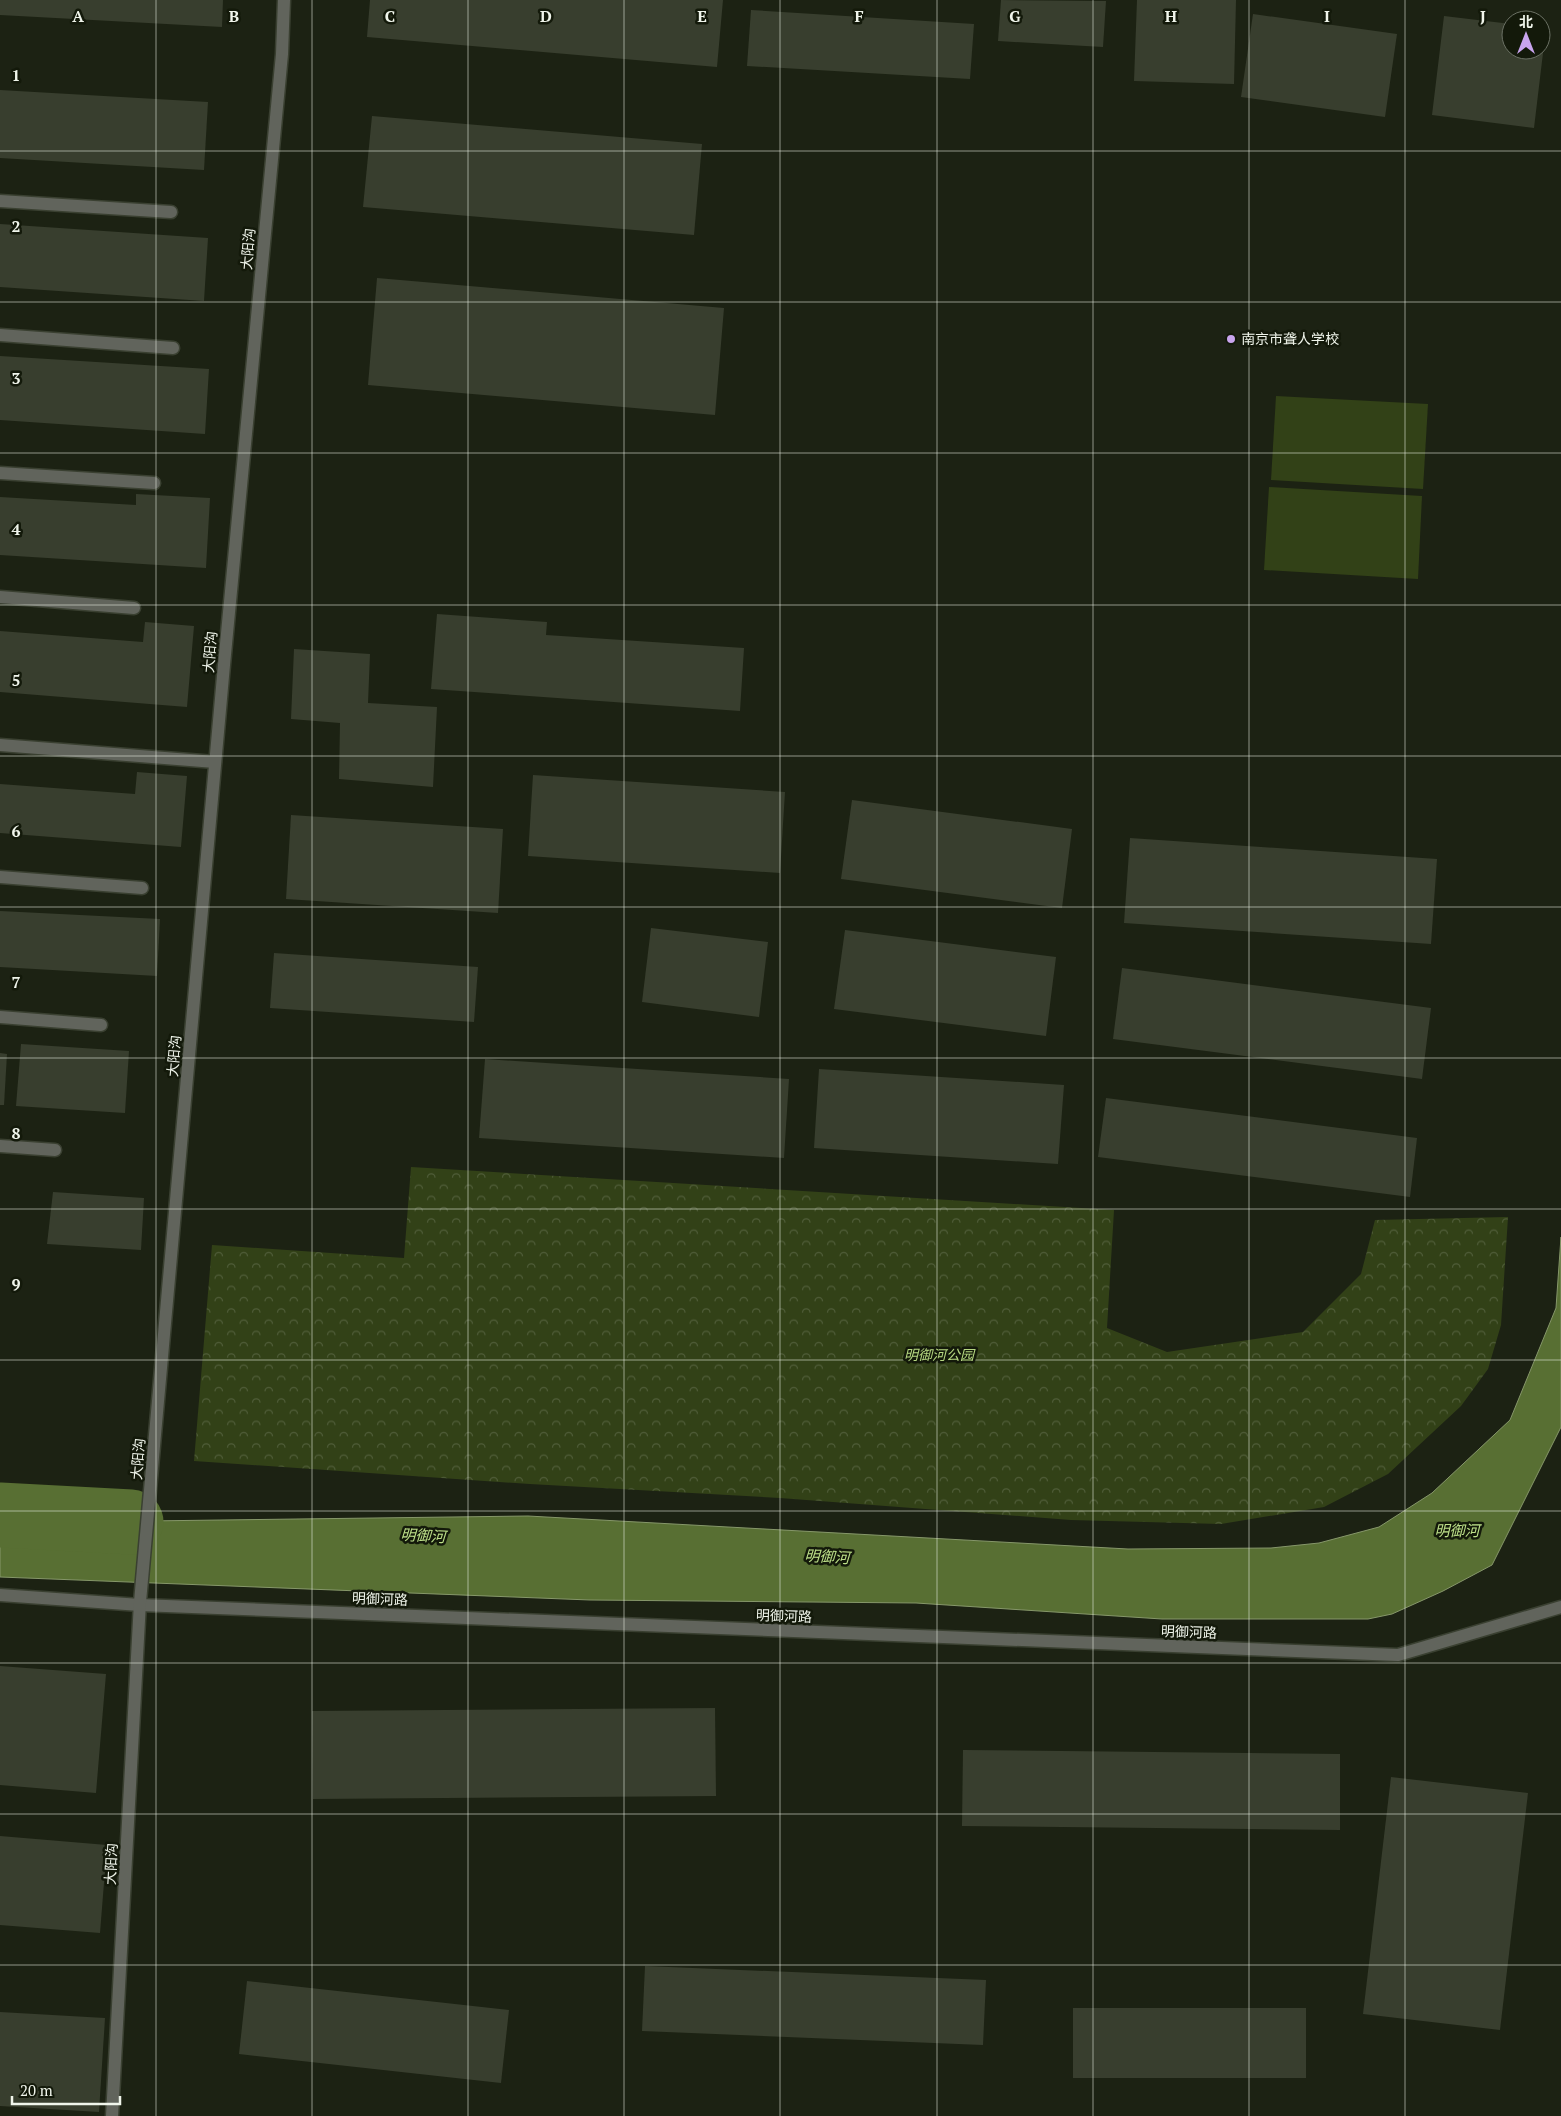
<svg xmlns="http://www.w3.org/2000/svg" width="1561" height="2116" font-family="'PT Serif','Noto Sans SC',serif">
<style>
.forest{fill:url(#forest-crowns)}
.pitch{fill:#324117}
.water{fill:#586f33;stroke:#86976a}
.lines{fill:none;stroke-linecap:round;stroke-linejoin:round}
.river{stroke:#586f33;stroke-width:65}
.building{fill:#383e2e}
.minor-casing{stroke:#3a4031;stroke-width:15}
.minor{stroke:#61645c;stroke-width:12}
.grid{fill:none;stroke:#f0f5eb;stroke-width:1;stroke-opacity:0.55}
.poi-dot{fill:#c9a5ee;stroke:#13190a;stroke-width:2}
.labels{text-anchor:middle;stroke-width:5;stroke-linejoin:round;paint-order:stroke}
.street-label{font-size:14px;fill:#f0f5eb;stroke:#13190a}
.poi-label{font-size:14px;fill:#f0f5eb;stroke:#13190a;text-anchor:start}
.park-label{font-size:14px;font-style:italic;fill:#b7d982;stroke:#13190a}
.water-label{font-size:15px;font-style:italic;fill:#bde089;stroke:#13190a}
.grid-label{font-size:16px;text-anchor:middle;font-weight:bold;fill:#f0f5eb;stroke:#13190a;stroke-width:5;stroke-linejoin:round;paint-order:stroke}
</style>
<defs>
<pattern id="forest-crowns" width="20" height="18" patternUnits="userSpaceOnUse" patternTransform="scale(1.25)"><rect width="20" height="18" fill="#324117"/><path d="M2 6a3 3 0 1 1 6 0M12 15a3 3 0 1 1 6 0" fill="none" stroke="#505d39"/></pattern>
</defs>
<rect width="100%" height="100%" fill="#1c2213"/>
<path class="forest" d="M411 1167 1114 1210 1107 1328 1167 1352 1303 1332 1361 1274 1375 1220 1508 1217 1501 1325 1488 1369 1461 1406 1388 1474 1324 1507 1221 1524 1071 1520 780 1498 530 1484 194 1461 212 1245 404 1258Z"/>
<g class="pitch">
<path d="M1276 396 1428 404 1423 489 1271 480Z"/>
<path d="M1269 487 1422 496 1418 579 1264 570Z"/>
</g>
<path class="water" d="M1561 1237V1427L1492 1565 1443 1591 1392 1614 1368 1619H1162L916 1603 590 1600 0 1577V1516L145 1521 528 1516 1128 1549 1271 1548 1319 1543 1379 1527 1432 1493 1510 1420 1556 1308Z"/>
<g class="lines">
<path class="river" d="M0 1515 131 1522"/>
</g>
<g class="building">
<path d="M0 0H223L222 27 0 15Z"/>
<path d="M370 0H723L717 67 367 37Z"/>
<path d="M1001 0 1106 1 1103 47 998 41Z"/>
<path d="M1137 0H1236L1234 84 1134 81Z"/>
<path d="M751 10 974 24 970 79 747 66Z"/>
<path d="M1253 14 1397 34 1385 117 1241 97Z"/>
<path d="M1444 16 1511 24V50H1541V27L1546 28 1534 128 1432 115Z"/>
<path d="M0 90 208 102 204 170 0 158Z"/>
<path d="M372 116 702 144 694 235 363 207Z"/>
<path d="M0 224 208 238 204 301 0 287Z"/>
<path d="M377 278 724 308 715 415 368 385Z"/>
<path d="M0 356 209 369 205 434 0 420Z"/>
<path d="M136 494 210 498 206 568 0 555V497L136 505Z"/>
<path d="M437 614 547 622 546 635 744 648 740 711 431 689Z"/>
<path d="M145 622 194 626 187 707 0 692V631L143 642Z"/>
<path d="M294 649 370 654 368 703 437 707 433 787 339 779 340 723 291 719Z"/>
<path d="M137 772 187 776 181 847 0 833V784L135 794Z"/>
<path d="M533 775 785 792 780 873 528 856Z"/>
<path d="M852 800 1072 829 1062 908 841 879Z"/>
<path d="M291 815 503 829 498 913 286 899Z"/>
<path d="M1130 838 1437 859 1431 944 1124 923Z"/>
<path d="M0 911 160 919 157 976 0 967Z"/>
<path d="M651 928 768 942 759 1017 642 1002Z"/>
<path d="M845 930 1056 957 1046 1036 834 1009Z"/>
<path d="M274 953 478 967 474 1022 270 1008Z"/>
<path d="M1122 968 1431 1008 1422 1079 1113 1039Z"/>
<path d="M21 1044 129 1051 125 1113 16 1106Z"/>
<path d="M0 1053 7 1054 4 1105H0Z"/>
<path d="M485 1059 789 1079 784 1158 479 1138Z"/>
<path d="M819 1069 1064 1085 1058 1164 814 1148Z"/>
<path d="M1106 1098 1417 1138 1410 1197 1098 1157Z"/>
<path d="M53 1192 144 1198 141 1250 47 1244Z"/>
<path d="M0 1666 106 1674 96 1793 0 1785Z"/>
<path d="M715 1708 716 1796 313 1799 312 1711Z"/>
<path d="M963 1750 1340 1754V1830L962 1826Z"/>
<path d="M1391 1777 1528 1793 1500 2030 1363 2014Z"/>
<path d="M0 1836 107 1845 100 1933 0 1925Z"/>
<path d="M645 1966 986 1980 983 2045 642 2031Z"/>
<path d="M247 1981 509 2010 501 2083 239 2054Z"/>
<rect x="1073" y="2008" width="233" height="70"/>
<path d="M0 2012 105 2018 99 2112 0 2106Z"/>
</g>
<g class="lines">
<g class="minor-casing">
<g id="minor">
<path d="M0 201 171 212"/>
<path d="M0 335 173 348"/>
<path d="M0 473 154 483"/>
<path d="M0 597 134 608"/>
<path d="M0 745 215 762"/>
<path d="M0 877 142 888"/>
<path d="M0 1017 101 1025"/>
<path d="M0 1146 55 1150"/>
<path d="M0 1595 140 1605 1398 1655 1561 1607"/>
<path d="M112 2116 140 1602 224 665 282 54 284 0"/>
</g>
</g>
<use href="#minor" class="minor"/>
</g>
<path class="grid" d="M156 0V2116M312 0V2116M468 0V2116M624 0V2116M780 0V2116M937 0V2116M1093 0V2116M1249 0V2116M1405 0V2116M0 151H1561M0 302H1561M0 453H1561M0 605H1561M0 756H1561M0 907H1561M0 1058H1561M0 1209H1561M0 1360H1561M0 1511H1561M0 1663H1561M0 1814H1561M0 1965H1561"/>
<circle class="poi-dot" cx="1231" cy="339" r="5"/>
<g class="labels">
<g class="street-label">
<text transform="translate(248 249) rotate(-85)" y="5">大阳沟</text>
<text transform="translate(210 652) rotate(-85)" y="5">大阳沟</text>
<text transform="translate(174 1056) rotate(-85)" y="5">大阳沟</text>
<text transform="translate(138 1459) rotate(-85)" y="5">大阳沟</text>
<text transform="translate(380 1599) rotate(2)" y="5">明御河路</text>
<text transform="translate(784 1616) rotate(2)" y="5">明御河路</text>
<text transform="translate(1189 1632) rotate(2)" y="5">明御河路</text>
<text transform="translate(111 1864) rotate(-87)" y="5">大阳沟</text>
</g>
<g class="poi-label">
<text x="1241" y="344">南京市聋人学校</text>
</g>
<g class="park-label">
<text x="939" y="1360">明御河公园</text>
</g>
<g class="water-label">
<text x="1457" y="1536">明御河</text>
<text transform="translate(423 1536) rotate(3)" y="5">明御河</text>
<text transform="translate(827 1557) rotate(3)" y="5">明御河</text>
</g>
</g>
<g class="grid-label">
<text x="78" y="22">A</text>
<text x="234" y="22">B</text>
<text x="390" y="22">C</text>
<text x="546" y="22">D</text>
<text x="702" y="22">E</text>
<text x="859" y="22">F</text>
<text x="1015" y="22">G</text>
<text x="1171" y="22">H</text>
<text x="1327" y="22">I</text>
<text x="1483" y="22">J</text>
<text x="16" y="81">1</text>
<text x="16" y="232">2</text>
<text x="16" y="384">3</text>
<text x="16" y="535">4</text>
<text x="16" y="686">5</text>
<text x="16" y="837">6</text>
<text x="16" y="988">7</text>
<text x="16" y="1139">8</text>
<text x="16" y="1290">9</text>
</g>
<g transform="translate(1526 35)"><circle r="24" fill="#13190a" stroke="#6b7164"/>
<path d="M0-4L9 19L0 12L-9 19Z" fill="#c9a5ee"/>
<text y="-8" font-size="14" font-weight="bold" text-anchor="middle" fill="#f0f5eb">北</text>
</g>
<path d="M12 2096v8h108v-8" fill="none" stroke="#f0f5eb" stroke-width="2.5"/>
<text x="20" y="2096" font-size="15" fill="#f0f5eb" stroke="#13190a" stroke-width="4" paint-order="stroke">20 m</text>
</svg>
